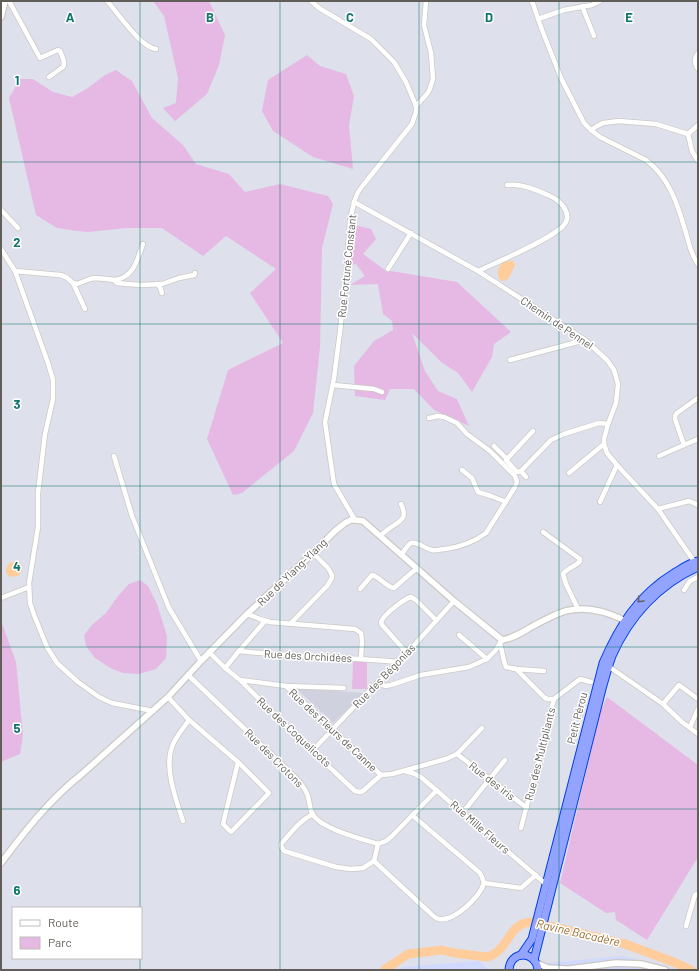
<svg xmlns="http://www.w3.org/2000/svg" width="699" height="971" font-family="Barlow,sans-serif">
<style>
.commercial{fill:#d1d9ff}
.education{fill:#cfd2de}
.green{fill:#e6b8e4}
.water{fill:#ffcc9c}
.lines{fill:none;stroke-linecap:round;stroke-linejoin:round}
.river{stroke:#ffcc9c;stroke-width:9}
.minor-casing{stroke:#cbc9c3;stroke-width:6}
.tertiary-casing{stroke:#cbc9c3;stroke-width:8}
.trunk-casing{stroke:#003eeb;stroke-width:9}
.minor{stroke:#fff;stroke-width:4.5}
.tertiary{stroke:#fff;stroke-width:5.5}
.trunk{stroke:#92a4ff;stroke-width:7}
.oneway{stroke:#636160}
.grid{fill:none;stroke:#0f766e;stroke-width:1;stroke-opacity:0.55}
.labels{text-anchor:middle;stroke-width:3;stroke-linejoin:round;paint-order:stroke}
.street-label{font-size:11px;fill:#615d58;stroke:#fff}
.water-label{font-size:12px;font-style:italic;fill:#9c6b2e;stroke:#fff}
.grid-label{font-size:13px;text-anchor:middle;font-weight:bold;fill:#0f766e;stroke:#fff;stroke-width:3;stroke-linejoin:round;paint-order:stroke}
</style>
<rect width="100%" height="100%" fill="#dee1ec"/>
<g class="commercial">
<path d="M622 956 680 970H543L548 963Z"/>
<path d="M479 961 489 970H400L402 967Z"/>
</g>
<path class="education" d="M296 688 364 693 333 723Z"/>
<g class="green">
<path d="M153 1H209L225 35 219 65 207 94 175 121 163 108 176 103 178 78 164 16Z"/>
<path d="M307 55 320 66 346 74 354 96 349 125 353 169 313 157 273 131 262 111 268 80Z"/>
<path d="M116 70 132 81 152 118 183 145 196 164 229 174 245 192 280 184 328 196 333 204 322 248 320 347 313 413 294 451 242 493 233 495 207 439 228 370 283 343 250 293 276 269 226 236 203 256 162 228H126L88 232 77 231 57 228 36 215 9 98 20 79H33L53 92 72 97 88 88 105 75Z"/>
<path d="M355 225 371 229 376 239 363 254 385 270 457 282 511 332 494 344 492 357 472 392 458 373 441 362 412 333 425 371 438 391 457 399 469 426 434 410 414 389H390L385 400 355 396 354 366 374 341 393 330 392 321 383 314 378 284 350 285 365 276 356 264 350 265Z"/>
<path d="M140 580 148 586 157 604 167 636 166 658 156 669 139 674 123 673 112 669 95 658 86 646 84 635 92 625 106 613 118 596 129 584Z"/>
<path d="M1 621 16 662 23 735 20 754 3 761 1 764Z"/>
<path d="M353 662H367V689H352Z"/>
<path d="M607 697 698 765V857L647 940 616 920 615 912 606 913 560 883 600 713Z"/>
</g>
<g class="water">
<path d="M504 261H513L515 264V265C513 269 510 278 506 280 499 284 497 274 498 269 500 266 502 263 504 261Z"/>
<path d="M15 561 20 562 22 565V571L18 576C6 579 3 573 9 563Z"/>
</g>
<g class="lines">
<path class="river" d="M384 970 408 954 442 950 454 953 487 957C510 951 507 921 534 922L625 944 676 963 691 970"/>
<g class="minor-casing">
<g id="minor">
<path d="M9 1 40 58 58 50 60 51C62 57 66 62 63 67L49 77"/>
<path d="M107 1C118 13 141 48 156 49"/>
<path d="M311 1 319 8 371 39 394 62 406 82 416 106V112L412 124 364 184 358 192 354 202 350 221 347 264 340 332 334 378 325 422 334 484 355 520"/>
<path d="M532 1 542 30 561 78 584 123 591 130 600 137 646 160C670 178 678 206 686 233 689 244 691 255 698 264"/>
<path d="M582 6 594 36"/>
<path d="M538 19 564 10 592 5 600 1"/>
<path d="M698 53C694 59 694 63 698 69"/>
<path d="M416 106 427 94 429 91 433 79 431 53 424 25 426 1"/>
<path d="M591 130 597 126 603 123 619 121 656 124 688 134"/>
<path d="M688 134 692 151 698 161"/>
<path d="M688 134 698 125"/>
<path d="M354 202 478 271 585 340 607 360 614 370 618 384 616 403 608 424 604 439V444L607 453 617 465 658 509 696 564"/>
<path d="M1 210 18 228"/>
<path d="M1 249 15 271 48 363 53 380V399L45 434 38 493V527L29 583 30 603 34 615 47 647 57 663 78 682 99 697 112 703 153 711"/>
<path d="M388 269 411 233"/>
<path d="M15 271 60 275 66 277 73 283 77 284 90 279 94 278 107 279 114 280 117 283 127 284 142 285 162 284 179 278 194 275 195 273"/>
<path d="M478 271C495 263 560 236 566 222 571 211 559 200 550 196 537 190 521 183 507 185"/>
<path d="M114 280C134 278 137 260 143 244"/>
<path d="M73 283 85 309"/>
<path d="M158 285 160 287 162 293"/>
<path d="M510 360 585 340"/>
<path d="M333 385 374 389 382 392"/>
<path d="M698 398 677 413 675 416V419L684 445 698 439"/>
<path d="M533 431 506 460 517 472 521 471 551 440 564 434 599 423 608 424"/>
<path d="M494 446 507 459"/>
<path d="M114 456 132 516 169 608 201 661"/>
<path d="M659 456 684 445"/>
<path d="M462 470 472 478 478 492 491 496 506 502"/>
<path d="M521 471 526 477"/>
<path d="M569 473 604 444"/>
<path d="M600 502 617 465"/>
<path d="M658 509 689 501 698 505"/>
<path d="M543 532 580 559V561C575 567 567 568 563 574L566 584 578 609"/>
<path d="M380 536C383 534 386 530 390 528 401 520 408 519 401 504"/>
<path d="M401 555C404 552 407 545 411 543 417 541 426 549 432 550 436 551 441 549 445 549 460 547 474 542 486 533L515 487 517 482 515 476 490 451 467 434 457 423 444 417 438 416 429 418"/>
<path d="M360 589 372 575C380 577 385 586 394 588L417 568"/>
<path d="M684 590 690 581 698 577"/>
<path d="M1 598 29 587"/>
<path d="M247 614 260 619 270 622 355 629 361 633 362 640 361 659"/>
<path d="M290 624 327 586 332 578V575L328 568 313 553"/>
<path d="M459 635 487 659"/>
<path d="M500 643 504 661 506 667 516 669 544 671"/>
<path d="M239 651 265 621"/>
<path d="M209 652 225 668 240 680 294 734 355 791 360 792 363 791 381 775"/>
<path d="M407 653 382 625 381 622C384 614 404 599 411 597L416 600 436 620"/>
<path d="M608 666 663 704 682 722 698 734"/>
<path d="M225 668 239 651C292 657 346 657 399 662"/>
<path d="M516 669 545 698 548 699H554"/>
<path d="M188 675 290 772C296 778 304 785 307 794 310 800 309 809 313 815 322 829 362 839 378 844"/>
<path d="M240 680 286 686 344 688"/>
<path d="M377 683 385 686 391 685 421 675 469 667 487 659 495 651 502 640"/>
<path d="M286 686 381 775"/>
<path d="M168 697 189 720 238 762 269 793 231 832 223 824 238 762"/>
<path d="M663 704 679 685 698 699"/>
<path d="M690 727 698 709"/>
<path d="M313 750 369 691 399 662 454 601"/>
<path d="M457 754 527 808"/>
<path d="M405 771 415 774 422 778 547 885"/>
<path d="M381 775 392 774 446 759 457 754 482 728"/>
<path d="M463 812 505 760"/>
<path d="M313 814C299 821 291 833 281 844V846L284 851 336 867 351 869 363 868 374 861 378 844"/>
<path d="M412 815 480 873 482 877 484 883 521 888 536 875"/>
<path d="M183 821C176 800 164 768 172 747 175 737 183 729 189 720"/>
<path d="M521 828 554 699 580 679 591 682"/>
<path d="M378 844 386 841 392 836 437 790"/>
<path d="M374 861 429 912C432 915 435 918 439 919 455 922 480 896 484 883"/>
<path d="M686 926 695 895 698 894"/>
</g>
</g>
<g class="tertiary-casing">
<g id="tertiary">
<path d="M1 17 5 1"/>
<path d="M1 863C25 831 50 799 82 774L168 697 201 661 247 614 313 553 335 531 345 523 351 520H355L363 521 454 601 502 640C514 638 523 632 533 626 559 612 573 604 603 612 612 615 620 617 628 623"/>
<path d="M536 963 548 968 565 969"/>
<path d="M562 970 616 963 641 964 665 970"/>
</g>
</g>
<g class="trunk-casing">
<g id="trunk">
<path d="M521 955 532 939 603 663C619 626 638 595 674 573 681 569 689 563 698 561"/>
<path d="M534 960 602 689C605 678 608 667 612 656 629 617 659 584 698 567"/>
<path d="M509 970C510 950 536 950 538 970"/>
</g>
</g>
<use href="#minor" class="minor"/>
<use href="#tertiary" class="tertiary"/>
<use href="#trunk" class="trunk"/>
</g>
<defs><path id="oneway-chevron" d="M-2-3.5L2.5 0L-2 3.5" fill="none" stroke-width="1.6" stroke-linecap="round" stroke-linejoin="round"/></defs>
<use class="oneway" href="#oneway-chevron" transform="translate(640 600) rotate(133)"/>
<path class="grid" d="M140 1V908M280 1V970M419 1V970M559 1V970M1 162H698M1 324H698M1 486H698M1 647H698M1 809H698M140 958V970"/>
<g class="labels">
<g class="street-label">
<text transform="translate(347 266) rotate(-84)" y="4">Rue Fortuné Constant</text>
<text transform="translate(557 323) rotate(34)" y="4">Chemin de Pennel</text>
<text transform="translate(292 572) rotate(-44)" y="4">Rue de Ylang-Ylang</text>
<text transform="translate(308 656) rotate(3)" y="4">Rue des Orchidées</text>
<text transform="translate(384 676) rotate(-46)" y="4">Rue des Bégonias</text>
<text transform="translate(577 718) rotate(-76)" y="4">Petit Pérou</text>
<text transform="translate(333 730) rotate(43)" y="4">Rue des Fleurs de Canne</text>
<text transform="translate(294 732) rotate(43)" y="4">Rue des Coquelicots</text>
<text transform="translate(540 754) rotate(-76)" y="4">Rue des Multipliants</text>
<text transform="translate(274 758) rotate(45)" y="4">Rue des Crotons</text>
<text transform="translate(492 781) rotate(38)" y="4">Rue des iris</text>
<text transform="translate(480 827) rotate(41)" y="4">Rue Mille Fleurs</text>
</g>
<g class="water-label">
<text transform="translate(578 933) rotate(13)" y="4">Ravine Bacadère</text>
</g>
</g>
<g class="grid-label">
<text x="70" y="22">A</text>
<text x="210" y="22">B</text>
<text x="350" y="22">C</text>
<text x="489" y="22">D</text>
<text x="629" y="22">E</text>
<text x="17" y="85">1</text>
<text x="17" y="247">2</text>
<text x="17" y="409">3</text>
<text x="17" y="571">4</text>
<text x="17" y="733">5</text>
<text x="17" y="895">6</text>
</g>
<rect width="699" height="971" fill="none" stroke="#615d58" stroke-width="4"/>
<rect x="12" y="907" width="130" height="52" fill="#ffffff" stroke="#c0bebc"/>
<rect x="20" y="920" width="20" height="6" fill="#ffffff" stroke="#c0bebc"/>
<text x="48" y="927" font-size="12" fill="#615d58">Route</text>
<rect x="20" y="937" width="20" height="12" fill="#e6b8e4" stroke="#c0bebc"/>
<text x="48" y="947" font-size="12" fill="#615d58">Parc</text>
</svg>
